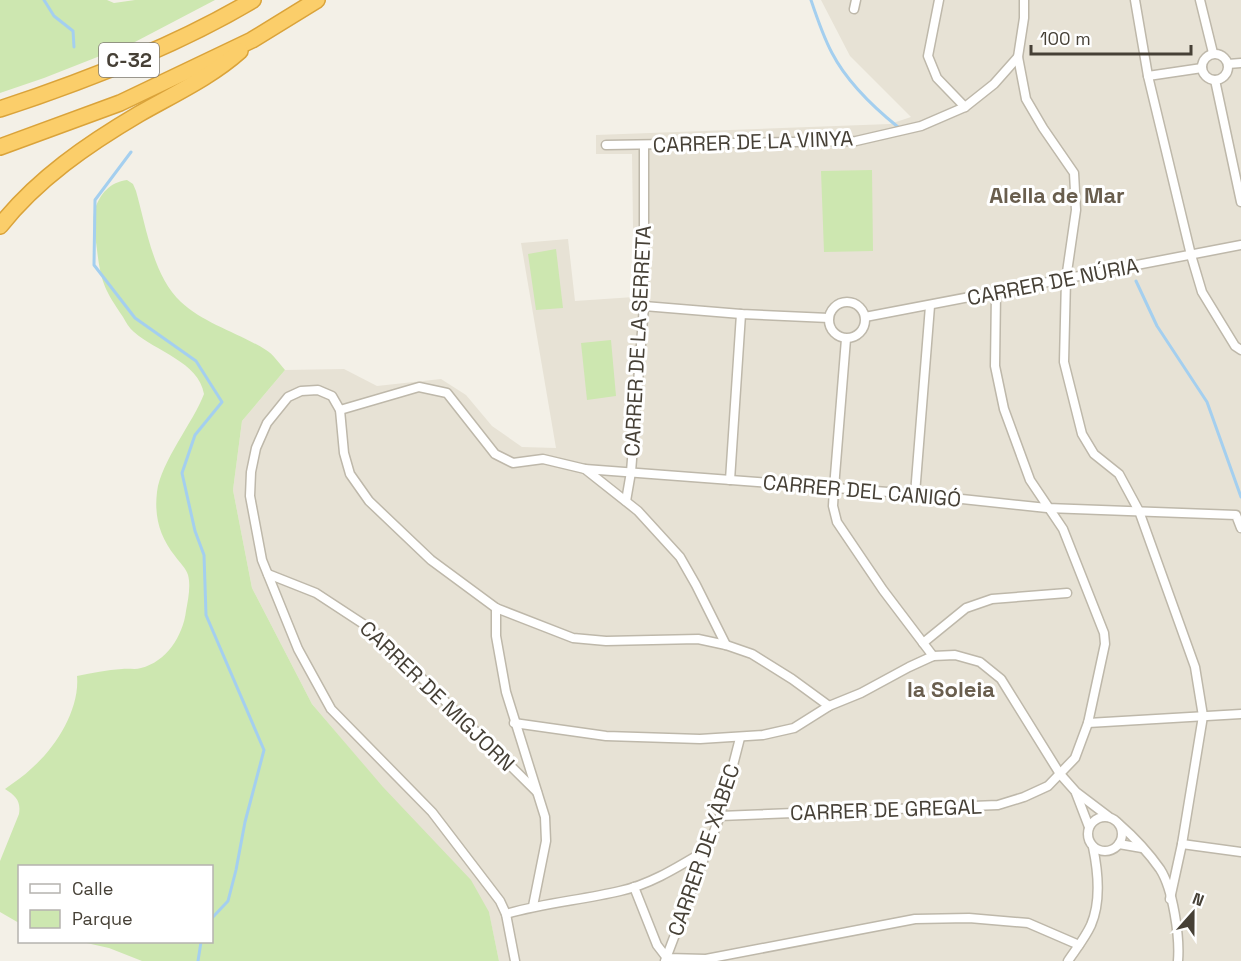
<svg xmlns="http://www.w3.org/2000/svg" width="1241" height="961" font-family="'Space Grotesk',sans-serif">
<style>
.residential{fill:#e7e2d5}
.green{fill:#cde7b0}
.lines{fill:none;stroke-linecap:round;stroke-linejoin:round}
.stream{stroke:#a4cfef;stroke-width:3}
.minor-casing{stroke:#beb8aa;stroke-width:11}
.motorway-casing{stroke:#daa33a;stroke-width:18}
.minor{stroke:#fff;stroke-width:8}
.motorway{stroke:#fbce6a;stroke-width:15}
.labels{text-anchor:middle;stroke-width:6;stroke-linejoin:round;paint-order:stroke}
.shield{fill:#fff;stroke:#7e7972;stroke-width:1.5}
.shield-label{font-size:20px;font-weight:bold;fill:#464036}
.street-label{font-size:21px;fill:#464036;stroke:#fff}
.neighbourhood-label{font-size:22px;font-weight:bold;fill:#695e4e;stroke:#fff}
</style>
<rect width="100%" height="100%" fill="#f3f0e7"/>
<path class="residential" d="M821 0H1241V961H499L489 913 312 704 252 588 233 490 242 421 285 370 344 369 377 386 441 379 466 395 492 426 522 447 556 448 521 243 568 239 575 301 634 297 632 154H596V135L890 124 911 117 850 56Z"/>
<g class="green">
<path d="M0 0H107L114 3 135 0H215L133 43 44 78 0 93Z"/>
<path d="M872 170 873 251 824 252 821 171Z"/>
<path d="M127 180 133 184 136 191C146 226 153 276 181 302 203 323 239 333 266 350 273 354 279 363 285 370L242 421 233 490 252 588 312 704 383 787 471 880 489 912 499 961H142L109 948 82 942H212V866H20L19 923 0 912V861L19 814C21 801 16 796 5 789 14 782 24 776 32 768 56 747 80 709 77 676 92 673 107 670 122 669 129 668 135 670 141 668 166 662 183 636 186 611 188 600 191 586 188 575 186 568 179 562 175 556 160 537 154 517 157 492 161 461 193 423 204 394 199 362 155 351 134 332 129 328 126 322 123 317 105 290 101 283 97 250 96 238 91 221 95 209 100 194 110 182 127 180Z"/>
<path d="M556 249 563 308 536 310 528 254Z"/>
<path d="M611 340 616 396 587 400 581 343Z"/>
</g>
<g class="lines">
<g class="stream">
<path d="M44 0 54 16 73 31 74 47"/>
<path d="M811 0C817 18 823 36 832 53 847 82 872 106 898 127"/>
<path d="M131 152 95 200 94 265 135 318 196 361 222 402 195 435 182 473 195 531 204 555 206 615 264 750 245 822 236 870 228 901 212 918"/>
<path d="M1136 281 1157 326 1207 402 1241 497"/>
<path d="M198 961 201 942"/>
</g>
<g class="minor-casing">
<g id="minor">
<path d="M939 0 928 56 937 78 965 107"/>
<path d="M1024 0V18L1018 57 1026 99 1043 128 1074 173 1076 210 1066 279 1064 362 1082 434 1094 454 1119 474 1139 511 1195 667 1203 716 1182 844 1170 899"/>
<path d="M1135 0 1148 76 1191 255 1202 292 1235 346 1241 350"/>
<path d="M1200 0 1213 53"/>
<path d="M854 9 856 0"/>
<circle cx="1215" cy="67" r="13"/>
<path d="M1228 64 1241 63"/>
<path d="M1148 76 1202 68"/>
<path d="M1215 80 1241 202"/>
<path d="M606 145 856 141 921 126 965 107 994 84 1018 57"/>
<circle cx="847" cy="320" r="18"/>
<path d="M644 306 741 314 829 318"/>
<path d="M865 317 1241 245"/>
<path d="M846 339 834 488 833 506 837 522 883 590 933 656"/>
<path d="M340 410 419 387 447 393 495 454 513 463 543 459 585 469 638 511 680 557 696 585 726 645"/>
<path d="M585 469 915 494 1047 508 1236 515 1241 528"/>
<path d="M730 480 741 314"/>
<path d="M915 494 930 306"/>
<path d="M626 501 631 472 644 306V145"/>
<path d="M268 574 316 593 374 631 537 792"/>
<path d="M496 608V636L506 692 545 817 546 841 533 906"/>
<path d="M923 643 966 608 992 599 1067 593"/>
<path d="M514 723 606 736 700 739 763 735 794 728 829 706 861 693 909 667 933 656 955 655 980 662 1001 679 1060 774 1076 792 1109 817"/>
<path d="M1088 723 1241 714"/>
<path d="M1076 793 1089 827"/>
<path d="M720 816 998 805 1024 797 1048 786 1075 758 1088 723 1105 644 1104 633 1063 529 1030 480 1004 409 995 366 996 293"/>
<circle cx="1105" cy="834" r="17"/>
<path d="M1119 824C1134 837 1148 852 1160 869 1173 889 1180 937 1178 961"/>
<path d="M1119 844 1142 848"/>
<path d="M1182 844 1241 852"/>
<path d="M634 887 657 945 667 958 706 959 915 919 969 918 1028 923 1079 945"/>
<path d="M506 914C543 903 582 900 620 891 652 884 681 865 708 849"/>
<path d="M515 961 506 914 500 901 432 812 331 709 298 649 262 560 250 496 251 472 256 448 267 423 288 397 301 391 318 390 332 396 340 410 344 453 350 474 369 501 431 560 496 608 573 638 606 641 698 639 726 645 752 654 792 679 829 706"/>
<path d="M665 961 720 816 740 738"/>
<path d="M1068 961C1076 949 1085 938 1091 925 1101 902 1098 871 1093 847"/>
</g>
</g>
<g class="motorway-casing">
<g id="motorway">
<path d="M0 109C85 81 176 46 253 0"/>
<path d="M0 147 120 103 252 40 317 0"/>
<path d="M0 226C37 179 88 144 139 114 174 94 211 77 240 51"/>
</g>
</g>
<use href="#minor" class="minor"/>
<use href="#motorway" class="motorway"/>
</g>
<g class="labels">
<rect class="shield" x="99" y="43" width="60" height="34" rx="4.5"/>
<g class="shield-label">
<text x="129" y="67">C-32</text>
</g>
<g class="street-label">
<text transform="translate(753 142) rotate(-2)" y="7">CARRER DE LA VINYA</text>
<text transform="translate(1053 282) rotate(-11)" y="7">CARRER DE NÚRIA</text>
<text transform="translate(638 341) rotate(-87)" y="7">CARRER DE LA SERRETA</text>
<text transform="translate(862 491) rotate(5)" y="7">CARRER DEL CANIGÓ</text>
<text transform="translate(437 696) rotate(44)" y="7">CARRER DE MIGJORN</text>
<text transform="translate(886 810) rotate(-2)" y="7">CARRER DE GREGAL</text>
<text transform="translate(704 850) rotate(-71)" y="7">CARRER DE XÀBEC</text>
</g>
<g class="neighbourhood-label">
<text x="1057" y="203">Alella de Mar</text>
<text x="951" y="697">la Soleia</text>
</g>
</g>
<rect x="18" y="865" width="195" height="78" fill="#ffffff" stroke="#b5b3af" stroke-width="1.5"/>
<rect x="30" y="884" width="30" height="9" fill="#ffffff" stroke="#b5b3af" stroke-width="1.5"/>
<text x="72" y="895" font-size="18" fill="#464036">Calle</text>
<rect x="30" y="910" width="30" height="18" fill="#cde7b0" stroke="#b5b3af" stroke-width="1.5"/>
<text x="72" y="925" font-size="18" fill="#464036">Parque</text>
<g transform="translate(1193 913) rotate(21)" stroke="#ffffff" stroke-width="4.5" paint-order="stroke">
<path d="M0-4.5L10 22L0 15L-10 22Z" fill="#464036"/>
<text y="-9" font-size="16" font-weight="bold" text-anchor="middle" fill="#464036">N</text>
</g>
<path d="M1031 45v9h160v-9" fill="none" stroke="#464036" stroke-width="3"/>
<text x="1040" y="45" font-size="18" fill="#464036" stroke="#ffffff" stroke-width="4.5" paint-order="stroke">100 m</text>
</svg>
